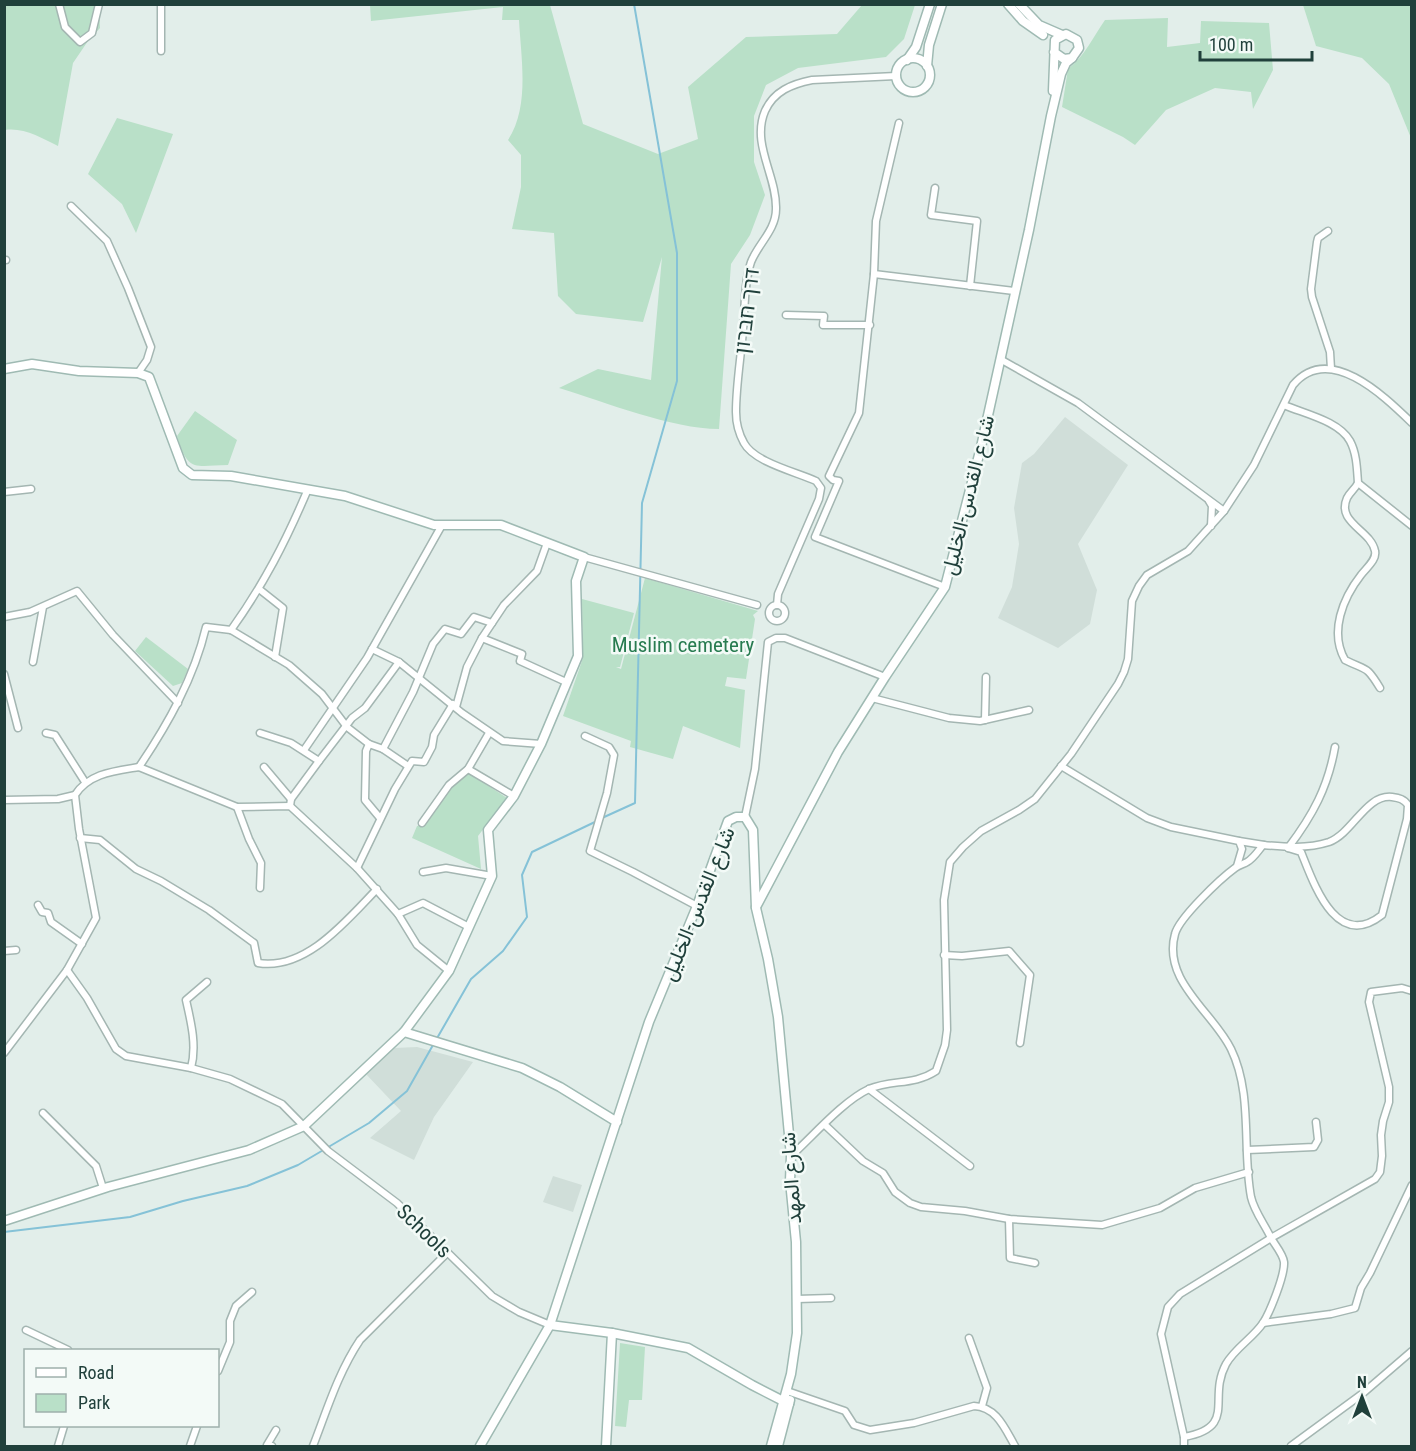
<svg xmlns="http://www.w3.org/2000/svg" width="1416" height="1451" font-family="'Roboto Condensed',Vazirmatn,'Noto Sans Hebrew',sans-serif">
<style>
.built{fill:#d0ded9}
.green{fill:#b9e0c8}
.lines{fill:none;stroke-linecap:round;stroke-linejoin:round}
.stream{stroke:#85c2d7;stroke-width:2}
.street-casing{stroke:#a4b6b2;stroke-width:9}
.secondary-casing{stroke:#9fbab3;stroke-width:11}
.street{stroke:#fff;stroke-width:6}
.secondary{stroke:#fff;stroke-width:8}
.labels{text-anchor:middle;stroke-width:5;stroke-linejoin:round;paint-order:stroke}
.street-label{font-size:21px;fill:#20403b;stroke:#f3faf7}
.park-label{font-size:21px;fill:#277b50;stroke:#f3faf7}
</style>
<rect width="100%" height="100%" fill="#e2eeea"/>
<g class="built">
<path d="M1065 417 1128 465 1078 544 1097 590 1090 624 1058 648 998 618 1012 587 1019 544 1014 508 1022 463 1034 454Z"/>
<path d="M417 1047 473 1062 434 1117 414 1160 370 1138 401 1111 365 1073 394 1048Z"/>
<path d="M553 1176 582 1185 573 1212 543 1202Z"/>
</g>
<g class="green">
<path d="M5 5H99L100 28 88 41 73 63 58 146C42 138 23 127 5 130Z"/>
<path d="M370 5H550L583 124 658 154 698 139 688 87 746 37 837 34 862 5H915L904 39 886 57 798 68 766 85 754 116V162L765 195 750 235 731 264 719 429C672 429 605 402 559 388L598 369 651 380 662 257 643 322 576 314 558 296 554 233 512 229 521 187V155L508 140C530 106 521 59 519 20H502L503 7 371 21Z"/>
<path d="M1303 5H1411V138L1389 84 1362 58 1316 46Z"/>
<path d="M1168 18 1167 47 1200 43 1201 21 1269 23 1273 70 1253 109 1251 92 1215 88 1166 110 1135 145 1123 137 1062 107 1068 69C1085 56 1093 37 1105 20Z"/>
<path d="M117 118 173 134 136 233 122 204 88 174Z"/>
<path d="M195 411 237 440 228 465C193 466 188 472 177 436Z"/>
<path d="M645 578 758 611 753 615 755 619 746 679 727 677 725 686 745 690 740 748 683 726 673 759 630 747 631 741 563 716 583 658 582 599 634 613 620 667H616L621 669Z"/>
<path d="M146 637 188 669 182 683 173 686 135 651Z"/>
<path d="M469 773 507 798 478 836 481 869 412 838 417 826 423 825 452 785Z"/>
<path d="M620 1343 645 1347 642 1400H629L626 1427 615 1426Z"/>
</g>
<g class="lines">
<g class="stream">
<path d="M602 818 635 803 642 503 677 381V253L634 4"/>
<path d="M436 1040 471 979 503 951 527 917 522 875 532 852 597 821"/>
<path d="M4 1232 130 1217 183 1201 247 1186 298 1165 369 1123 407 1091 433 1045"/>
</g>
<g class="street-casing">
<g id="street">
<path d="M59 4 65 27 80 42 92 33 99 4"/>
<path d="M161 4V51"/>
<path d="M899 123 876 221 874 274 859 413 829 476 833 480 839 481 815 537 945 587"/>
<path d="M935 188 931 215 977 221 970 286"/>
<path d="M71 206 107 241 128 288 151 347 147 360 138 373"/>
<path d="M1328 231 1318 238 1317 242 1311 289 1312 297 1330 352 1331 369"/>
<path d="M4 260H6"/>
<path d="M874 274 1014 291"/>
<path d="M786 315 824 316 823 325H870"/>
<path d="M1000 359 1078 403 1224 511 1254 465 1293 385C1329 342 1384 396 1412 423"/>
<path d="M1284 405C1305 414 1339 421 1350 441 1357 454 1357 470 1358 483 1355 489 1350 492 1347 498 1336 523 1371 530 1375 551 1377 560 1366 568 1361 575 1343 598 1329 632 1345 660 1367 671 1366 665 1380 688"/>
<path d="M1358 483 1412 526"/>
<path d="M4 492 31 489"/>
<path d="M1209 501 1212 506 1211 526"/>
<path d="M584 557 757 605"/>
<path d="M259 589 283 608 275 657"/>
<path d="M777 605 778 594 819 499 821 488 816 481C796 472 754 462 744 443 739 434 736 423 736 412 736 385 741 357 743 330 745 308 744 283 751 262 758 244 776 230 776 209 777 176 751 144 765 111 774 91 792 84 812 80L896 76"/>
<circle cx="777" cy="613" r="8"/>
<path d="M4 617 30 612 77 591 113 635 178 703"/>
<path d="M231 630C264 584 286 541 308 489"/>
<path d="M482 638 522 654 520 661 566 682"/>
<path d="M372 649 399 662 462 713 503 741 541 744"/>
<path d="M33 662 43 607"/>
<path d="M4 674 18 728"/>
<path d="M872 698 949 718 980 721 1029 710"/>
<path d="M456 707 467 667 482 638 504 605 537 571 547 543"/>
<path d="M985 720 986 677"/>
<path d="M46 733 55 735 85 782"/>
<path d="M260 733 291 743 319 761 352 718 365 708 399 662"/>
<path d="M585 736 609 747 614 755 607 793 590 851 633 872 697 906"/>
<path d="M369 744 366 751 365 800 380 818"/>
<path d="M383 749 413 692 433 644 445 629 461 634 474 617 492 623"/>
<path d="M304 750 367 658 442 525"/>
<path d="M1061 766 1147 818 1171 827 1239 841 1242 849 1237 866"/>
<path d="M139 767C168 724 194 678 206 627L231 630 289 665 322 694 347 727 369 744 383 749 408 766"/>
<path d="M264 767 291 799"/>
<path d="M468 769 514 796"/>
<path d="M4 800 58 799 75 795"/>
<path d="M290 806 291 799 319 761"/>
<path d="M237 807 249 839 261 863 260 888"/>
<path d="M745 817 755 769 768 642 776 638H785L885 677"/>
<path d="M422 823 449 785 468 769 489 733"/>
<path d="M80 838 100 840 136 869 161 881 209 910 254 943 258 963C306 971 347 920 377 889"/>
<path d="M1239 841 1264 845"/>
<path d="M1288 848C1313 815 1328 787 1335 747"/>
<path d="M357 868 395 789 412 761 424 762 432 747 434 735 453 704"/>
<path d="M423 872 446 868 492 876"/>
<path d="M38 905 42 912 48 913 51 922 82 944"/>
<path d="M398 914 423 903 469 927"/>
<path d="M4 951 16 950"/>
<path d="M944 955 962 956 1009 951 1030 975 1020 1043"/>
<path d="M67 970 87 998 116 1049 126 1056 191 1068 230 1079 282 1104 328 1151 397 1203 492 1296 519 1312 550 1325"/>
<path d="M4 1053 67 970 96 918 79 829 75 795C89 773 115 771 139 767L237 807 290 806 357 868 398 914 417 945 449 971"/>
<path d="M191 1068C197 1046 191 1022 186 1000L207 982"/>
<path d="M869 1089 970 1166"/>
<path d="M43 1113 96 1166 103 1188"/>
<path d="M825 1125 863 1161 883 1173 895 1192 910 1203 921 1207 965 1211 1009 1219 1102 1225 1160 1208 1195 1188 1249 1172"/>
<path d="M1247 1150 1314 1147 1318 1140 1316 1122"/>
<path d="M791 1156C813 1136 843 1101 869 1089 892 1079 913 1086 936 1071L945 1045 947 1030 944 900 950 862 963 847 981 831 1019 810 1035 799 1071 754 1118 684 1124 672 1128 659 1132 601 1139 586 1147 575 1188 551 1224 511"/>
<path d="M1009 1219 1010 1258 1035 1263"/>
<path d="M797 1299 831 1298"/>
<path d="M1263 1323 1331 1314 1355 1308 1361 1288 1370 1273 1412 1185"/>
<path d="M26 1330 68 1350"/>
<path d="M969 1338 987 1388 982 1406"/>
<path d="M218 1371 230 1342V1321L236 1306 252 1292"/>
<path d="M787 1391 845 1411 854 1425 870 1430 914 1423 974 1406C997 1407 1005 1429 1015 1446"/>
<path d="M1184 1437C1238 1427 1207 1399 1226 1364 1235 1348 1253 1338 1263 1323 1270 1312 1285 1275 1284 1262 1283 1254 1275 1245 1271 1238L1375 1179 1380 1172 1382 1156 1381 1135 1383 1121 1389 1102V1087L1369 1002 1371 992 1402 988 1412 991"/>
<path d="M58 1446 64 1426"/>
<path d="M190 1446 197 1426"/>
<path d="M272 1446 267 1445 276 1430"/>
<path d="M313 1446C327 1410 338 1373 360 1340L447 1253"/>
<path d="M1184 1446V1437L1161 1334 1168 1307 1180 1294 1271 1238C1265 1225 1254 1211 1251 1197 1242 1149 1253 1094 1231 1049 1213 1012 1162 981 1175 934 1179 918 1220 879 1235 868 1239 865 1244 864 1247 862 1254 858 1258 851 1263 845 1285 847 1307 849 1329 842 1353 833 1366 794 1392 797 1399 798 1404 799 1408 805L1407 819 1382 915C1336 951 1314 884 1301 852L1288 848"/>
<path d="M1291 1446 1362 1394 1412 1351"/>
</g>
</g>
<g class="secondary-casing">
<g id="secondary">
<path d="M1008 4 1023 21 1043 35"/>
<path d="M1019 4 1039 25 1062 35"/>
<circle cx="913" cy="75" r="17"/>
<path d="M907 60 916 47 930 4"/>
<path d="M927 66 929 45 942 4"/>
<path d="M1053 91 1055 40 1066 34 1077 40 1079 48 1072 58 1064 59 1054 52"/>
<path d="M4 369 32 364 79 371 138 373 149 377 183 468 192 475 231 476 345 496 434 525H501L584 557 576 581 578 656 541 744 514 796 488 830 492 876 449 971 404 1032 304 1126 249 1150 108 1187 4 1221"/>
<path d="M756 907 838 752 885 677 945 587 981 447 1029 230 1051 116 1061 74 1066 63 1072 58"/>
<path d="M404 1032 522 1068 560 1087 617 1122"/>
<path d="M550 1325 612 1333 688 1348 752 1385 789 1404"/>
<path d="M480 1446 550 1325 649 1022 697 906 728 821 736 817H745L753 830 756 908 768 959 778 1017 791 1156 790 1181 796 1242 797 1333 791 1374 771 1446"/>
<path d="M606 1446 612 1333"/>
<path d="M778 1446 790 1400"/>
</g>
</g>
<use href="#street" class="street"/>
<use href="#secondary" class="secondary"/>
</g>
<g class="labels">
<g class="street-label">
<text transform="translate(747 311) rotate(-83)" y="7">דרך חברון</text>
<text transform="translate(968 495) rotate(-76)" y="7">شارع القدس-الخليل</text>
<text transform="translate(698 904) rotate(-68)" y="7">شارع القدس-الخليل</text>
<text transform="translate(791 1178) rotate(-94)" y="7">شارع المهد</text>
<text transform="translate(424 1231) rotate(44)" y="7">Schools</text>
</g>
<g class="park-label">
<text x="683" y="652">Muslim cemetery</text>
</g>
</g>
<rect width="1416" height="1451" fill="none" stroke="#20403b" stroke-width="12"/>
<rect x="24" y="1349" width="195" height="78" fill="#f3faf7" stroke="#9fb0ac" stroke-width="1.5"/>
<rect x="36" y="1368" width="30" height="9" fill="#ffffff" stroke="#9fb0ac" stroke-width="1.5"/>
<text x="78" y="1379" font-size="18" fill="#20403b">Road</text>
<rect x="36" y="1394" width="30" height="18" fill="#b9e0c8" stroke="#9fb0ac" stroke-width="1.5"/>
<text x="78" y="1409" font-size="18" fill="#20403b">Park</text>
<g transform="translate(1362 1397)" stroke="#f3faf7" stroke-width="4.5" paint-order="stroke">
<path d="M0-4.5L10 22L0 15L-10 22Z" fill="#20403b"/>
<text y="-9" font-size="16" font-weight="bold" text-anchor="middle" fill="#20403b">N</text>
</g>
<path d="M1200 51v9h112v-9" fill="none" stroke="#20403b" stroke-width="3"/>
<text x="1209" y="51" font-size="18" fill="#20403b" stroke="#f3faf7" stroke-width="4.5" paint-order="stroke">100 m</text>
</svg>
